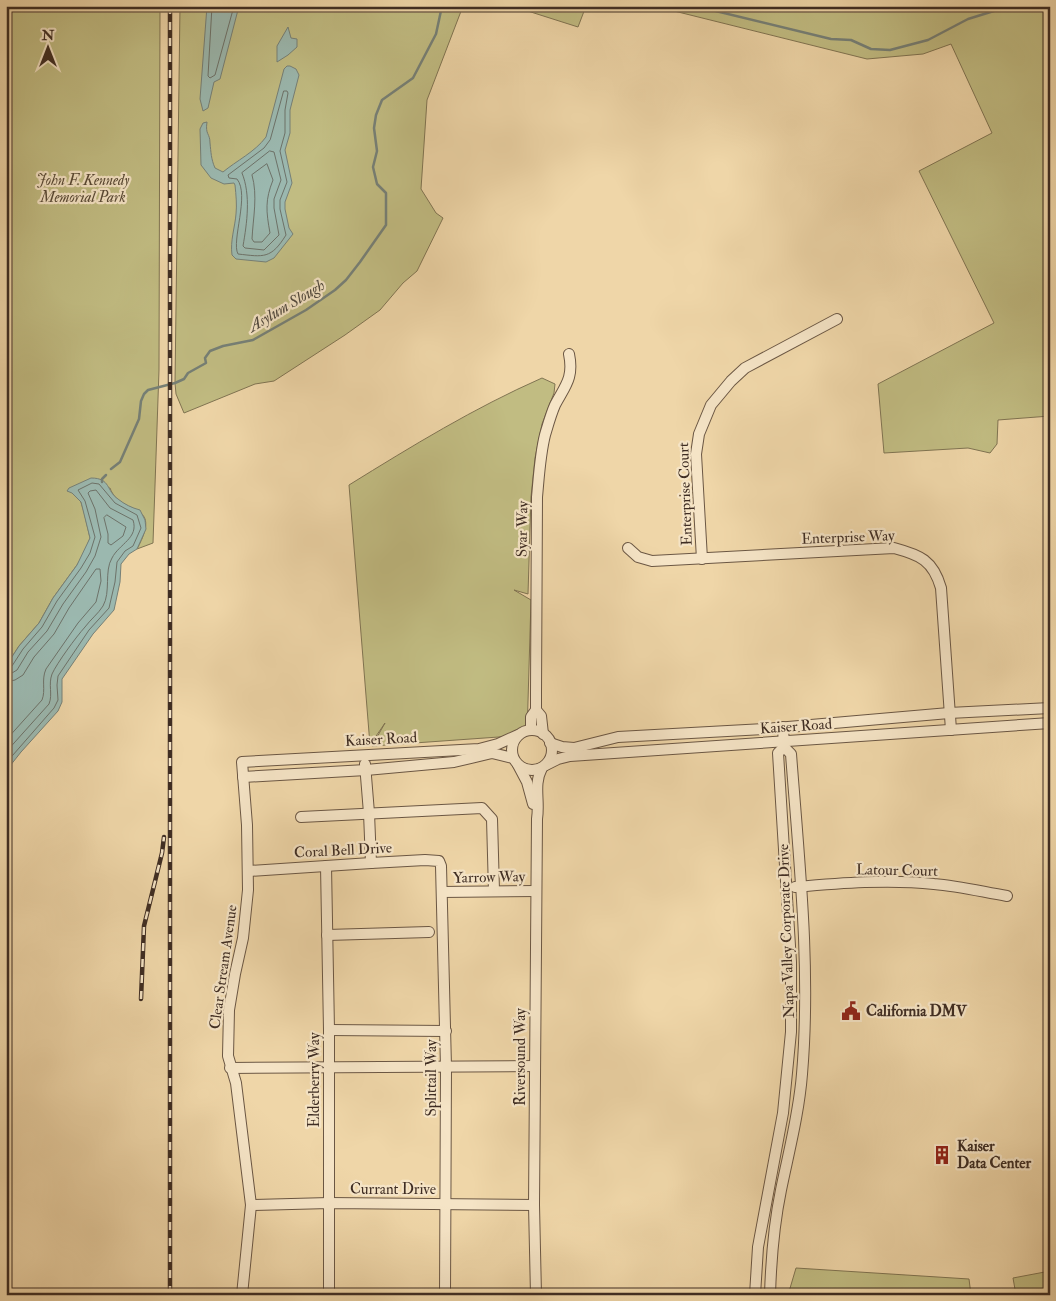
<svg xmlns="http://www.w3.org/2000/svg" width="1056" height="1301" font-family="'IM FELL Double Pica',serif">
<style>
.green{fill:#c1bc82;stroke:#807452}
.water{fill:#9bb8af;stroke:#768077}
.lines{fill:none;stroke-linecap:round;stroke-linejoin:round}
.shore{stroke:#6d7269;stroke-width:1}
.stream{stroke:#768077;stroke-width:2.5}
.minor-casing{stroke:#6b5744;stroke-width:12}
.minor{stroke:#f5e4c6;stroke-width:10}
.rail-casing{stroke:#3f2d23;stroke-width:4.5}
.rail{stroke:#f5e4c6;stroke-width:2.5;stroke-dasharray:8;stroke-linecap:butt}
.labels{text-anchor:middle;stroke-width:4.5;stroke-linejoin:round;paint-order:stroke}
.park-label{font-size:15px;font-style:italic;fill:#594a36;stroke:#f5e4c6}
.street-label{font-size:15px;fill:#3f2d23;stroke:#f5e4c6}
.poi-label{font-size:15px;font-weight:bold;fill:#3f2d23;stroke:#f5e4c6;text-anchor:start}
.water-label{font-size:16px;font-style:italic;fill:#51493f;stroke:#f5e4c6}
</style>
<rect width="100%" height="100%" fill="#efd6a8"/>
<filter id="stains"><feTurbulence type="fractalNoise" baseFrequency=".004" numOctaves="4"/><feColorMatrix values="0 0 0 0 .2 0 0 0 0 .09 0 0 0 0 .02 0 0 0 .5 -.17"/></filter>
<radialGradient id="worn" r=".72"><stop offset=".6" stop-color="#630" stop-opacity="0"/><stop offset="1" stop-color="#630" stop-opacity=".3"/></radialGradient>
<g class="green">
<path d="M6 6H160L159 370 153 543 137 549C164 499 121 518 110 488L72 493 81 502 84 512 90 538 85 551 77 565 53 598 39 623 19 646 6 666Z"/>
<path d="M180 6H463L427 100 421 189 436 213 443 218 417 271 403 283 380 310 345 335 274 381 255 384 184 413 176 394 175 383Z"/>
<path d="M512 6H586L578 27Z"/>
<path d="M654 6H1050V416L998 420 997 444 990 453 968 448 884 453 878 384 994 323 919 171 992 133 951 44 923 54 867 59Z"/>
<path d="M542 378 555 384 554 393 542 424 535 458 531 497 528 594 514 590 531 600 527 735 372 746 385 723 370 745 349 485C412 446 474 408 542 378Z"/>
<path d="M796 1268 969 1279 971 1295H788Z"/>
<path d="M1050 1271V1295H1016L1013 1278Z"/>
</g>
<g class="water">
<path d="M207 6H239L220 79 214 82 208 108 203 111 200 99Z"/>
<path d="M288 27 291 38 297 39V47L288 55 277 62V46Z"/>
<path d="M287 66H290L296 69 299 75 290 110V133L285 150 292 183 285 202V209L289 228 293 234 274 258 266 262 236 259 232 255C230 241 235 227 236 214 237 205 236 195 235 185L234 183 224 184 211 178 201 165 200 129 203 123 207 122C205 135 210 133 210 143 211 152 211 159 215 168L223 172C236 161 255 152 266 137L284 69Z"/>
<path d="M91 478C111 478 106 491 118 499 124 504 132 508 140 510L145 520 146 529 137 549 129 554 121 564 120 582 114 610 93 634 62 679V702L58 711 21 752 6 771V666L19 646 39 623 53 598 77 565 90 538 81 502 72 493 67 491 69 488Z"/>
</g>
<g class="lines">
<g class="shore">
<path d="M212 6 208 76 210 78 215 75 234 6"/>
<path d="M284 91H287L288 93 285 110V133L280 151 287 182 280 200V209L286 235C271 259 264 257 238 254 231 241 250 195 237 179L229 178 228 175 264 148 270 140Z"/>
<path d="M270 151 274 152 281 180 274 199V208L279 235 264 250 245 248 243 246C247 223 251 195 242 173Z"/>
<path d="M267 164 273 180C265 200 266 211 270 233L262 242H254L252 239C253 218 258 196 252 175Z"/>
<path d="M107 515 126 527 123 536 111 545 108 543V534L104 518Z"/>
<path d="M6 668 12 666 23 649 42 627 57 601 81 568 90 553 95 537 85 501 78 490 92 483 99 484 115 503 137 515 141 528 133 546 125 551 117 562 115 582 109 608 89 630 58 676 57 685 58 700 54 708 6 763"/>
<path d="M6 674 12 673 17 670 28 652 47 631 63 604 86 572 95 556 101 537 95 509 88 493 90 491 96 490 110 508 133 520C139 538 119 544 112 558 104 571 111 592 103 606 98 614 90 620 85 627 76 637 57 663 52 674 48 685 53 694 49 704L6 752"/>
<path d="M6 682 15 680 23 675 34 657 54 634 69 608 96 569H100L101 581 96 602 78 623 46 669C41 680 46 690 42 700L6 740"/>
</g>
<g class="stream">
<path d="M695 6 831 39 851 40 871 49 890 50 928 40 968 19 1010 6"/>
<path d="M111 469 120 462 139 419 141 401 144 394 148 390 175 383 184 379 188 373 206 363 205 358 210 351 223 346 253 340 306 310 335 290 346 280 360 262 386 225V193L377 184 373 167 377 151 374 128 376 115 382 100 413 78 436 34 442 6"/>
<path d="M102 482V479L106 475"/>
</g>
<g class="minor-casing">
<g id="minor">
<path d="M628 548 638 557 652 561 894 548C920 555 933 560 941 588L951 730"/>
<path d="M702 559 696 454 699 434 711 405 731 381 745 368 837 319"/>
<path d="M536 710 541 716 543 734"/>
<path d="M531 730V717L536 710V694L537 497C539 476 540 455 545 435 548 425 551 414 555 405 565 386 574 378 569 354"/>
<circle cx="532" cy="750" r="20"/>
<path d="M550 743 562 747 574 748 618 737 765 729 949 713 1050 708"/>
<path d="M365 764 369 813 371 863"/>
<path d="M518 765 527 782 533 804"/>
<path d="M546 765 558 759 570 756 1050 723"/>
<path d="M243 777 366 770 454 762 492 753 513 758"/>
<path d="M301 817 482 808 492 819 494 891"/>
<path d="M326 866 329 1030V1295"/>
<path d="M249 871 371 863 425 860 439 861 441 866 446 1067 445 1295"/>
<path d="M795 887C841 883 888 879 934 884 959 886 983 892 1007 896"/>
<path d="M442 892 536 891"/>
<path d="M327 935 429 932"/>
<path d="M329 1030 446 1031"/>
<path d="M230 1068 535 1066"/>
<path d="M251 1205 329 1203 534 1205"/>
<path d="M242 1295 251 1205 236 1083 228 1056 229 1010 235 974 243 938 248 890 247 825 242 762 479 749 498 744 518 735"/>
<path d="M536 1295 534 1205 537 819C540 800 533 785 542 768"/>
<path d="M755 1295 758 1247 783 1113 791 1032V962L778 753 784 747 783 727"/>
<path d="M770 1295C771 1260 774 1224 781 1190 789 1151 799 1113 802 1074 811 968 799 860 791 754L784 747"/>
</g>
</g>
<use href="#minor" class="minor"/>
<g class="rail-casing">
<g id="rail">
<path d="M170 6V1295"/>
<path d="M141 999 144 926 162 853 164 837"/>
</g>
</g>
<use href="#rail" class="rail"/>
</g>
<defs>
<g id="civic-bare" transform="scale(1.5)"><path d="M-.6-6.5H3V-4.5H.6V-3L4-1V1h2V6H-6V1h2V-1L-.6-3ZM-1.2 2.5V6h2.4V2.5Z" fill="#8f2418" stroke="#f5e4c6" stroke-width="2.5" paint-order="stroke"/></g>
<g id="building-bare" transform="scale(1.5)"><path d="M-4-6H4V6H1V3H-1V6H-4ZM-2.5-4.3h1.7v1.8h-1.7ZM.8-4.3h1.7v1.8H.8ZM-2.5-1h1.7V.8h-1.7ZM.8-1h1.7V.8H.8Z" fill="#8f2418" stroke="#f5e4c6" stroke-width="2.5" paint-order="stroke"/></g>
</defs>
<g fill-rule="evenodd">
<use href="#civic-bare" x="851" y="1011"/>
<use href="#building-bare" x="942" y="1155"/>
</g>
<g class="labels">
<g class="park-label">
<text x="83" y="185">John F. Kennedy<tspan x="83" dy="17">Memorial Park</tspan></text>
</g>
<g class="street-label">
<text transform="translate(685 494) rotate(-92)" y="5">Enterprise Court</text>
<text transform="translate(522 529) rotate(-89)" y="5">Syar Way</text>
<text transform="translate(848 537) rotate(-2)" y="5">Enterprise Way</text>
<text transform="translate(796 726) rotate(-4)" y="5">Kaiser Road</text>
<text transform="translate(381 739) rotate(-3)" y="5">Kaiser Road</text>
<text transform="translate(343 850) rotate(-3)" y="5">Coral Bell Drive</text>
<text transform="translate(897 870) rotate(1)" y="5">Latour Court</text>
<text transform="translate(489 877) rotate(-1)" y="5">Yarrow Way</text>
<text transform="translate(786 931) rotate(-92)" y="5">Napa Valley Corporate Drive</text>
<text transform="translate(223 967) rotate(-82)" y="5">Clear Stream Avenue</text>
<text transform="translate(520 1057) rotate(-90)" y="5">Riversound Way</text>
<text transform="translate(431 1078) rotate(-90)" y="5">Splittail Way</text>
<text transform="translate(314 1080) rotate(-90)" y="5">Elderberry Way</text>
<text x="393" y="1194">Currant Drive</text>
</g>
<g class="poi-label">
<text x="866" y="1016">California DMV</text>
<text x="957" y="1151">Kaiser<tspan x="957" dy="17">Data Center</tspan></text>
</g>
<g class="water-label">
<text transform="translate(286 305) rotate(-31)" y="6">Asylum Slough</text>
</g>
</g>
<rect width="1056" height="1301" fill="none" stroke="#efd6a8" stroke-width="25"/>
<rect x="8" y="8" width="1041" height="1286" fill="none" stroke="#3f2d23" stroke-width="2.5"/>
<rect x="12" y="12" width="1031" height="1276" fill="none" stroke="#3f2d23"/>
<g transform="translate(48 48)" stroke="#f5e4c6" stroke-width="4" paint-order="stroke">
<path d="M0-4L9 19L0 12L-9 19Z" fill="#3f2d23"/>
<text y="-8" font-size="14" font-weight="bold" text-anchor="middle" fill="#3f2d23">N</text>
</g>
<rect width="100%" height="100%" filter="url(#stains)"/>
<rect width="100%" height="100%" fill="url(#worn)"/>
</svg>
